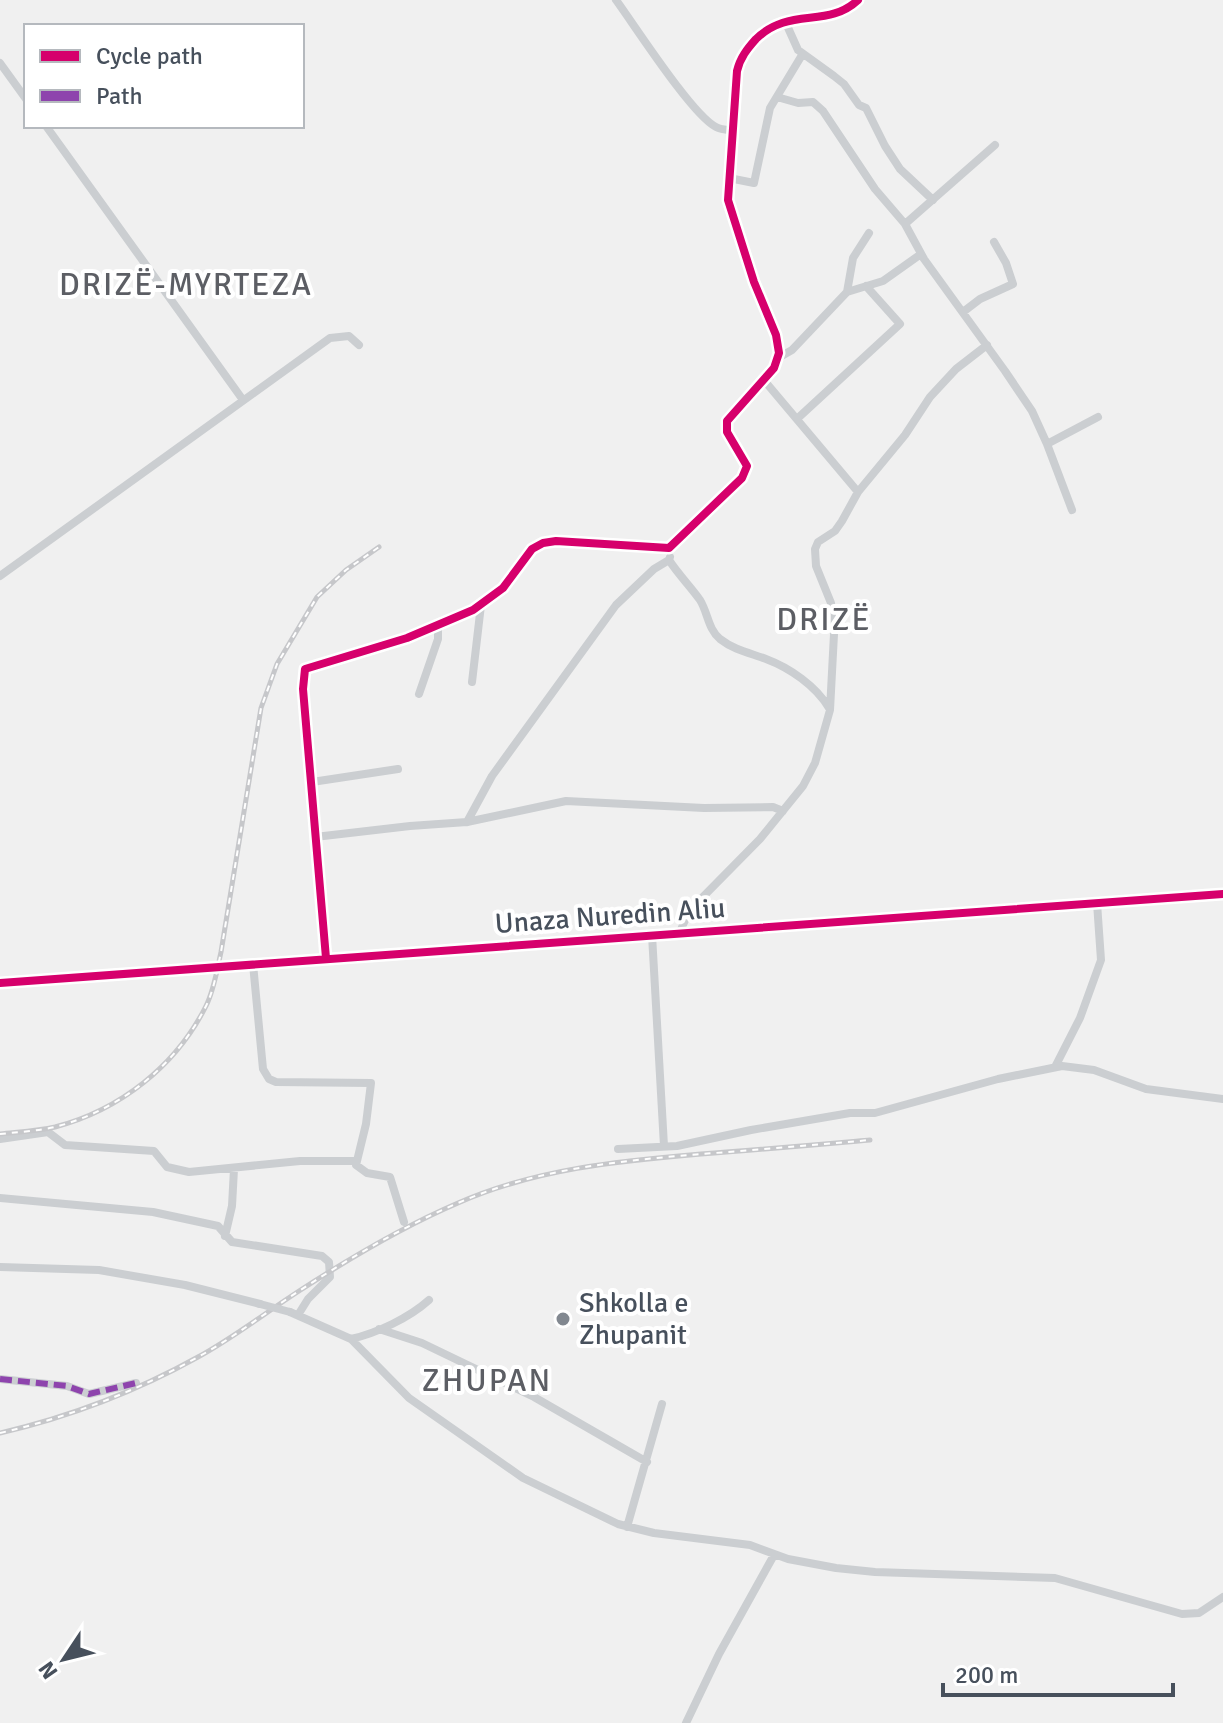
<svg xmlns="http://www.w3.org/2000/svg" width="1223" height="1723" viewBox="0 0 1223 1723" font-family="Signika,sans-serif">
<style>
.lines{fill:none;stroke-linecap:round;stroke-linejoin:round}
.minor{stroke:#cbced1;stroke-width:8}
.major{stroke:#c7cace;stroke-width:10}
.rail-casing{stroke:#c6c7ca;stroke-width:5}
.rail{stroke:#fff;stroke-width:2;stroke-dasharray:6;stroke-linecap:butt}
.minor-bridge{stroke:#cbced1;stroke-width:8}
.major-bridge{stroke:#c7cace;stroke-width:10}
.quiet{stroke:#8e44ad;stroke-width:6;stroke-dasharray:12 6;stroke-linecap:butt}
.cycleway-casing{stroke:#fff;stroke-width:13}
.cycleway{stroke:#d6006c;stroke-width:8}
.poi-dot{fill:#828890;stroke:#fff;stroke-width:3}
.labels{text-anchor:middle;dominant-baseline:central;stroke-width:8;stroke-linejoin:round;paint-order:stroke}
.street-label{font-size:28px;fill:#47505c;stroke:#fff}
.poi-label{font-size:28px;fill:#47505c;stroke:#fff;text-anchor:start}
.quarter-label{font-size:32px;letter-spacing:2px;fill:#5c5e64;stroke:#fff}
</style>
<rect width="100%" height="100%" fill="#f0f0f0"/>
<g class="lines">
<path class="minor" d="M616 0C635 26 692 115 716 127 722 130 729 130 735 131
M785 21 798 50 834 76 844 84 859 105 866 108 885 146 900 169 933 200
M0 63 26 99
M777 97 798 103 813 102 823 111 875 189 905 224 924 259 1005 371 1032 411 1047 444 1098 417
M46 126 243 400
M729 178 754 183 770 108 802 55
M905 224 995 145
M847 292 853 258 869 233
M963 312 980 299 1013 284 1006 263 994 242
M778 358 792 350 847 292 883 281 921 254
M763 379 858 492
M798 418 900 324 866 286
M1047 444 1072 510
M670 557 669 560C678 574 690 586 700 600 708 613 708 629 720 639 734 650 750 653 766 659 790 668 816 686 829 708
M0 576 330 338 349 336 359 345
M472 682 481 605
M419 694 438 639V627
M312 782 398 769
M467 822 492 776 616 605 654 569 669 560
M315 837 410 826 467 822 566 801 704 808 773 807 783 811
M679 934 689 911 760 839 803 786 815 763 830 710 834 634 831 603 816 566 815 549 818 542 835 531 842 521 858 492 905 435 930 397 956 369 987 345
M652 935 664 1146
M326 958 303 689 305 669 407 638 473 610 503 588 532 549 543 543 556 541 669 548 742 478 747 466 727 432V421L774 368 779 353 776 335 754 282 728 200 737 71C740 58 747 49 756 39 790 6 827 29 858 0
M253 964 263 1069 269 1079 276 1082 371 1083 366 1124 356 1165 367 1173 390 1177 404 1222
M1055 1067 1080 1018 1101 960 1097 903
M0 1139 48 1132 65 1145 154 1151 167 1167 189 1172 300 1161H356
M618 1149 677 1146 751 1130 850 1113H875L998 1079 1062 1066 1094 1070 1146 1089 1223 1099
M0 1198 153 1212 218 1226 232 1242 322 1256 329 1262 330 1277 308 1299 298 1315
M225 1236 232 1206 234 1169
M0 1267 99 1270 185 1285 260 1304
M290 1312 351 1339 409 1398 523 1478 618 1524 654 1533 750 1545 788 1559 836 1568 875 1572 1055 1578 1182 1614 1199 1613 1223 1597
M379 1329 422 1343 534 1397 647 1462
M351 1339C377 1333 409 1318 429 1300
M0 1379 67 1386 89 1394 136 1383
M627 1527 662 1404
M686 1723 719 1654 774 1555"/>
<path class="major" d="M226 966 1223 894
M0 983 202 968"/>
<g class="rail-casing">
<path id="rail" d="M0 1134C18 1132 38 1131 55 1127 120 1110 176 1066 206 1006 214 990 217 970 221 952L261 708 277 664 317 597 346 570 379 547
M0 1433C69 1417 135 1392 198 1357 233 1338 265 1313 299 1291 350 1258 402 1227 458 1203 535 1169 618 1161 701 1154 757 1150 813 1145 870 1140"/>
</g>
<use href="#rail" class="rail"/>
<path class="minor-bridge" d="M260 1304 290 1312"/>
<path class="major-bridge" d="M202 968 226 966"/>
<path class="quiet" d="M0 1379 67 1386 89 1394 136 1383"/>
<g class="cycleway-casing">
<path id="cycleway" d="M326 958 303 689 305 669 407 638 473 610 503 588 532 549 543 543 556 541 669 548 742 478 747 466 727 432V421L774 368 779 353 776 335 754 282 728 200 737 71C740 58 747 49 756 39 790 6 827 29 858 0
M0 983 1223 894"/>
</g>
<use href="#cycleway" class="cycleway"/>
</g>
<circle class="poi-dot" cx="563" cy="1319" r="8"/>
<g class="labels">
<g class="street-label">
<text transform="translate(610 916) rotate(-4)">Unaza Nuredin Aliu</text>
</g>
<g class="poi-label">
<text x="579" y="1303">Shkolla e<tspan x="579" dy="32">Zhupanit</tspan></text>
</g>
<g class="quarter-label">
<text x="186" y="284">DRIZË-MYRTEZA</text>
<text x="824" y="619">DRIZË</text>
<text x="487" y="1380">ZHUPAN</text>
</g>
</g>
<rect x="24" y="24" width="280" height="104" fill="#ffffff" stroke="#b5b9be" stroke-width="2"/>
<rect x="40" y="50" width="40" height="12" fill="#d6006c" stroke="#b5b9be" stroke-width="2"/>
<text x="96" y="64" font-size="24" fill="#47505c">Cycle path</text>
<rect x="40" y="90" width="40" height="12" fill="#8e44ad" stroke="#b5b9be" stroke-width="2"/>
<text x="96" y="104" font-size="24" fill="#47505c">Path</text>
<g transform="translate(64 1659) rotate(235)" stroke="#ffffff" stroke-width="6" paint-order="stroke">
<path d="M0-6L14 30L0 20L-14 30Z" fill="#47505c"/>
<text y="-12" font-size="22" font-weight="bold" text-anchor="middle" fill="#47505c">N</text>
</g>
<path d="M943 1683v12h230v-12" fill="none" stroke="#47505c" stroke-width="4"/>
<text x="955" y="1683" font-size="24" fill="#47505c" stroke="#ffffff" stroke-width="6" paint-order="stroke">200 m</text>
</svg>
